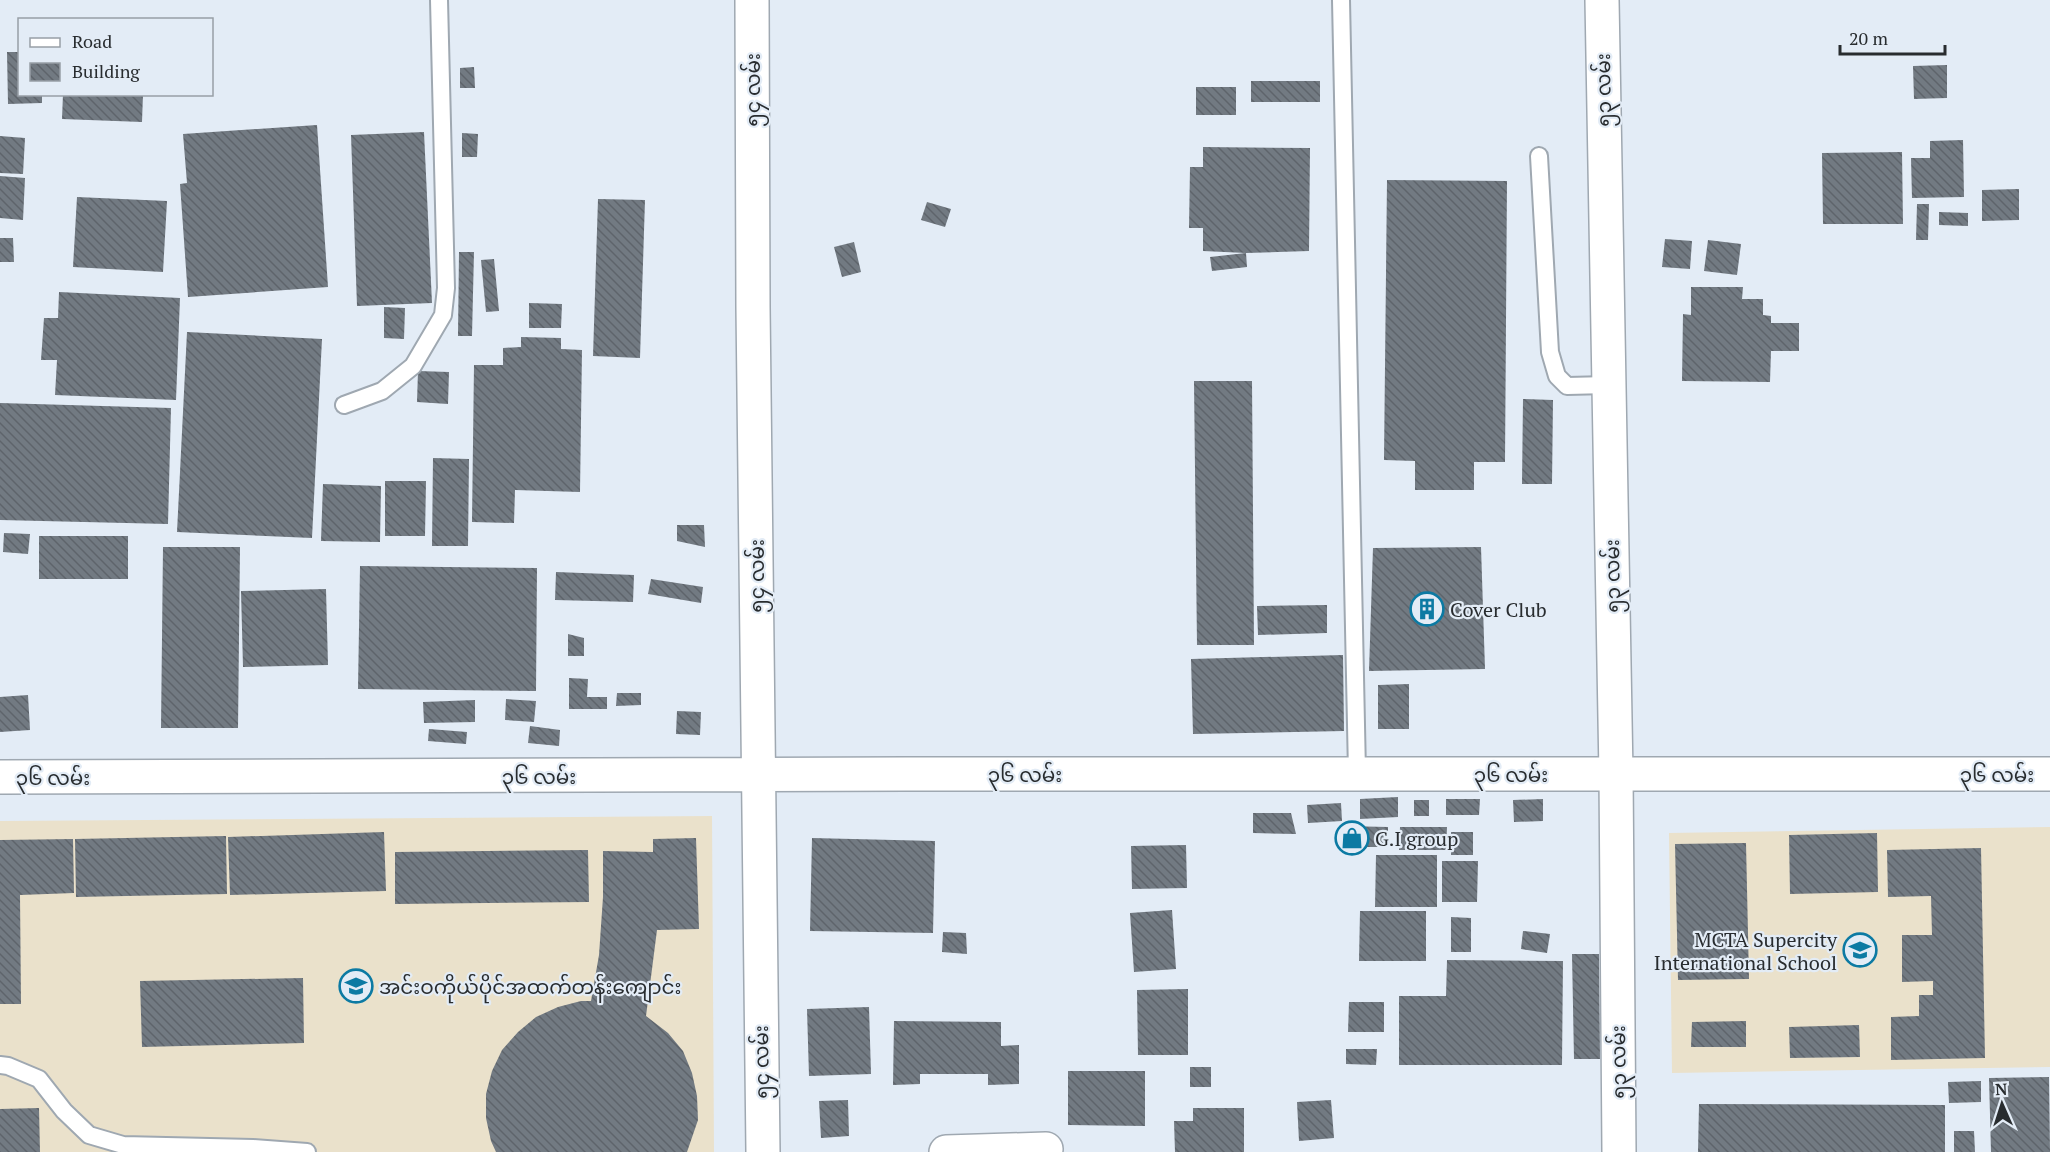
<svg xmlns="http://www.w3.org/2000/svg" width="2050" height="1152" viewBox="0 0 2050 1152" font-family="'PT Serif','Noto Sans Myanmar',serif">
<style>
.education{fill:#eae1cb}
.building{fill:url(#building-back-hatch)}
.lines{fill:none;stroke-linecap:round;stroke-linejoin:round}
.lane-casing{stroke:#9fa8b1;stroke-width:20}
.street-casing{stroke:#9fa8b1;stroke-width:36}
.lane{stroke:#fff;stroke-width:16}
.street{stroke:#fff;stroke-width:33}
.labels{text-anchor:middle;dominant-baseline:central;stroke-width:4.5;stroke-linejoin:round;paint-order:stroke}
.street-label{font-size:20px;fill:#282c2f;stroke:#e3ecf6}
.poi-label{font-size:20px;fill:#282c2f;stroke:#e3ecf6;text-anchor:start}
</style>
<defs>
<pattern id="building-back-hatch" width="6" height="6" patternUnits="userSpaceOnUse" patternTransform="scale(1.5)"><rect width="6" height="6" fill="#727a82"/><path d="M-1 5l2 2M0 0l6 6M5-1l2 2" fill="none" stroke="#5e646b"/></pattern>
</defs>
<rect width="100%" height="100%" fill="#e3ecf6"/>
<path class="education" d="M712 816 714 1152H0V821Z
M2050 827V1067L1672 1073 1669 833Z"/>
<path class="building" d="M7 52H20V94H42V103L8 104Z
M1947 65V98L1914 99 1913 66Z
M474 67 475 88H460V68Z
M1251 81H1320V102H1251Z
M1196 87H1236V115H1196Z
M63 94H143L142 122 62 119Z
M317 125 328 287 188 297 180 184 187 183 183 134Z
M424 132 432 303 357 306 351 135Z
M462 133 478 134 477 157H462Z
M0 136 25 138 23 174 0 173Z
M1963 140 1964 197 1912 198 1911 158H1930V141Z
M1203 147 1310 148 1309 251 1246 253 1203 251V228H1189L1190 167H1203Z
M1902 152 1903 224H1823L1822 153Z
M0 176 25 178 23 220 0 218Z
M1387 180 1507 181 1505 462H1474V490H1415V461L1384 460Z
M2019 189V220L1982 221V190Z
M77 197 167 201 163 272 73 267Z
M598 199 645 200 640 358 593 356Z
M927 202 951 209 945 227 921 220Z
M1917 204H1929L1928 240H1916Z
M1939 212 1968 213V226L1939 225Z
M0 238H13L14 262H0Z
M1665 239 1692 241 1690 269 1662 267Z
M1708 240 1741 244 1737 275 1704 271Z
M854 242 861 272 842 277 834 247Z
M459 252H474L472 336H458Z
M1246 253 1247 267 1212 271 1210 257Z
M494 259 499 311 486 312 481 260Z
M1691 287H1743L1742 299H1763V315L1771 316V323H1799V351H1771L1770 382 1682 381 1683 314 1691 315Z
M59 292 180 298 176 400 55 395 57 360H41L44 318H58Z
M529 303 562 304 561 328H529Z
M384 307 405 308 404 339 384 338Z
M187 332 322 339 312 538 177 532Z
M521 337 561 338V349L582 350 580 492 515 490 514 523 472 522 474 365H503V348L521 347Z
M418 371 449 372 448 404 417 402Z
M1194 381H1252L1254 645H1197Z
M1523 399 1553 400 1552 484H1522Z
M0 403 171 408 168 524 0 520Z
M433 458 469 459 468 546H432Z
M385 481H426L425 536H385Z
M323 484 381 486 380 542 321 541Z
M677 525H704L705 547 677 541Z
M4 533 30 534 28 554 3 552Z
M39 536H128V579H39Z
M163 547H240L238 728H161Z
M1481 547 1485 669 1369 671 1373 548Z
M360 566 537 568 536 691 358 689Z
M556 572 634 575 633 602 555 600Z
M651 579 703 587 701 603 648 594Z
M326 589 328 665 243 667 241 591Z
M1327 605V633L1258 635 1257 606Z
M568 634 584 638V656H568Z
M1343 655 1344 731 1193 734 1191 659Z
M569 678 588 679 587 697H607V709H569Z
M1409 684V729H1378V685Z
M617 693H641V705L616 706Z
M28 695 30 730 0 732V697Z
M506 699 536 701 534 722 505 720Z
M475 700V722L424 723 423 702Z
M677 711 701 712 700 735 676 734Z
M530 726 560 730 559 746 528 743Z
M429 729 467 732 466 744 428 741Z
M1398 797V817L1360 819V799Z
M1446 799H1480L1479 815H1446Z
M1543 799V821L1514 822 1513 800Z
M1414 800H1429V816H1414Z
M1341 803 1342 821 1308 823 1307 805Z
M1253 813H1291L1296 834 1253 833Z
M1344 826 1388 827V847H1344Z
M1400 827H1447L1446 850H1399Z
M384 832 386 891 230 895 228 837Z
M1451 832H1473V855H1451Z
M1877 833 1878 892 1790 894 1789 835Z
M226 836 227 894 76 897 75 839Z
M696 838 699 929 657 930 646 1016 668 1033 683 1051 692 1073 697 1096 698 1120 687 1152H496L491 1141 486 1118V1094L492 1071 502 1050 518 1032 536 1017 558 1007 581 1001H591L599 955 603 897V851L653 852V839Z
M812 838 935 841 933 933 810 931Z
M73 839 74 893 20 895 21 1004H0V840Z
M1746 843 1749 979 1678 980 1675 844Z
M1186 845 1187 888 1132 889 1131 846Z
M1981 848 1985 1058 1891 1060V1017L1919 1016V995H1933V981L1902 982V935H1932L1931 896 1888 897 1887 850Z
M588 850 589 902 395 904V852Z
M1376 855H1437V907H1375Z
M1442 861H1478L1477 902H1442Z
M1172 910 1176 969 1134 972 1130 913Z
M1360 911H1426V961H1359Z
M1451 917 1471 918V952H1451Z
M1523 931 1550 934 1547 953 1521 949Z
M943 932 966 933 967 954 942 952Z
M1572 954H1599L1600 1059H1574Z
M1447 960 1563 961 1562 1065H1399V996H1446Z
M303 978 304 1043 142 1047 140 981Z
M1188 989V1055H1138L1137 990Z
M1349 1002H1384V1032H1348Z
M869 1007 871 1074 809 1076 807 1009Z
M894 1021 1001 1022V1046L1019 1045V1084L988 1085V1074H920V1084L893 1085Z
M1746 1021V1047H1691L1692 1022Z
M1859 1025 1860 1057 1790 1058 1789 1027Z
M1346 1049H1377L1376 1065 1346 1064Z
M1190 1067H1211V1087H1190Z
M1068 1071H1145V1126L1068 1125Z
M2049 1077 2050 1152H1991L1989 1078Z
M1981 1081V1102L1949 1103 1948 1082Z
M848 1100 849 1136 821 1138 819 1101Z
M1331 1100 1334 1138 1299 1141 1297 1102Z
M1699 1104 1945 1105V1152H1698Z
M39 1108 40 1152H0V1109Z
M1193 1108H1244V1152H1175L1174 1121H1193Z
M1954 1131H1974L1975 1152H1954Z"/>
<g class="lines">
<g class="lane-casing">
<path id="lane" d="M1341 0 1357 773
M1539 156 1550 352 1557 376 1567 386 1608 385
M344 405 382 391 413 366 443 315 446 288 439 0
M0 1065 8 1066 39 1079 64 1111 89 1135 123 1145 253 1148 307 1152"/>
</g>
<g class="street-casing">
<path id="street" d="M752 0 753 307 763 1152
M1602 0 1616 774 1619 1152
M0 777 906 774H2050
M946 1152 1046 1149"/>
</g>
<use href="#lane" class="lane"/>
<use href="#street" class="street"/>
</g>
<defs>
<g id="building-ring" transform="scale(1.725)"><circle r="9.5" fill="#e3ecf6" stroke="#0c7aa3" stroke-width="1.5"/><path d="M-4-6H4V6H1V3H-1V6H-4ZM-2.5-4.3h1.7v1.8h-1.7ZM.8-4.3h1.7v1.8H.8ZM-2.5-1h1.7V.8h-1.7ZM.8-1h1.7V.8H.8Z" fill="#0c7aa3"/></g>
<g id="shop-ring" transform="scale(1.725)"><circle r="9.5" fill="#e3ecf6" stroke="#0c7aa3" stroke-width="1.5"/><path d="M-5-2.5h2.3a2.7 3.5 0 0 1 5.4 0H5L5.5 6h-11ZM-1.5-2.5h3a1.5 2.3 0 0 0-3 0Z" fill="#0c7aa3"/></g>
<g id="school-ring" transform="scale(1.725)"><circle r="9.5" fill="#e3ecf6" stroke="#0c7aa3" stroke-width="1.5"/><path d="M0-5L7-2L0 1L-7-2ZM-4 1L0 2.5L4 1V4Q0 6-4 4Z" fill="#0c7aa3"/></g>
</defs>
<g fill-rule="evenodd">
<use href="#building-ring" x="1427" y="609"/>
<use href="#shop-ring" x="1352" y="838"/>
<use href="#school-ring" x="1860" y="950"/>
<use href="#school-ring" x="356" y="986"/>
</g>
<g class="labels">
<g class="street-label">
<text transform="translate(752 90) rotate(-90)">၅၄ လမ်း</text>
<text transform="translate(1603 90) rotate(-91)">၅၃ လမ်း</text>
<text transform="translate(756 576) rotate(-90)">၅၄ လမ်း</text>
<text transform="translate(1612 576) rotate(-91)">၅၃ လမ်း</text>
<text x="1025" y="774">၃၆ လမ်း</text>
<text x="1511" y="774">၃၆ လမ်း</text>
<text x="1997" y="774">၃၆ လမ်း</text>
<text x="539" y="776">၃၆ လမ်း</text>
<text x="53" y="777">၃၆ လမ်း</text>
<text transform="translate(761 1062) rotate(-91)">၅၄ လမ်း</text>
<text transform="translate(1618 1062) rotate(-91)">၅၃ လမ်း</text>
</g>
<g class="poi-label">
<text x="1450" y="609">Cover Club</text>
<text x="1375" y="838">G.I group</text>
<text x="1837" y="939" text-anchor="end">MCTA Supercity<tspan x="1837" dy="23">International School</tspan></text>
<text x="379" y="986">အင်းဝကိုယ်ပိုင်အထက်တန်းကျောင်း</text>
</g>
</g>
<rect x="18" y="18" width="195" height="78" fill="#e3ecf6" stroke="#989fa6" stroke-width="1.5"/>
<rect x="30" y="38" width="30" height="9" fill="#ffffff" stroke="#989fa6" stroke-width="1.5"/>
<text x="72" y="48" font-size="18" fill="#282c2f">Road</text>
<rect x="30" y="63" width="30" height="18" fill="url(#building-back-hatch)" stroke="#989fa6" stroke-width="1.5"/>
<text x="72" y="78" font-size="18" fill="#282c2f">Building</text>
<g transform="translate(2002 1104) rotate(357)" stroke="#e3ecf6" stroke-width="4.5" paint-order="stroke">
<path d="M0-4.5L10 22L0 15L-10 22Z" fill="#282c2f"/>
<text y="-9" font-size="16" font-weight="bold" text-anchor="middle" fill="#282c2f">N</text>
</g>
<path d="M1840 45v9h105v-9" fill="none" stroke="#282c2f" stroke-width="3"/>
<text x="1849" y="45" font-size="18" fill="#282c2f" stroke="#e3ecf6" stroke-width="4.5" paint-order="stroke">20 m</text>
</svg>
